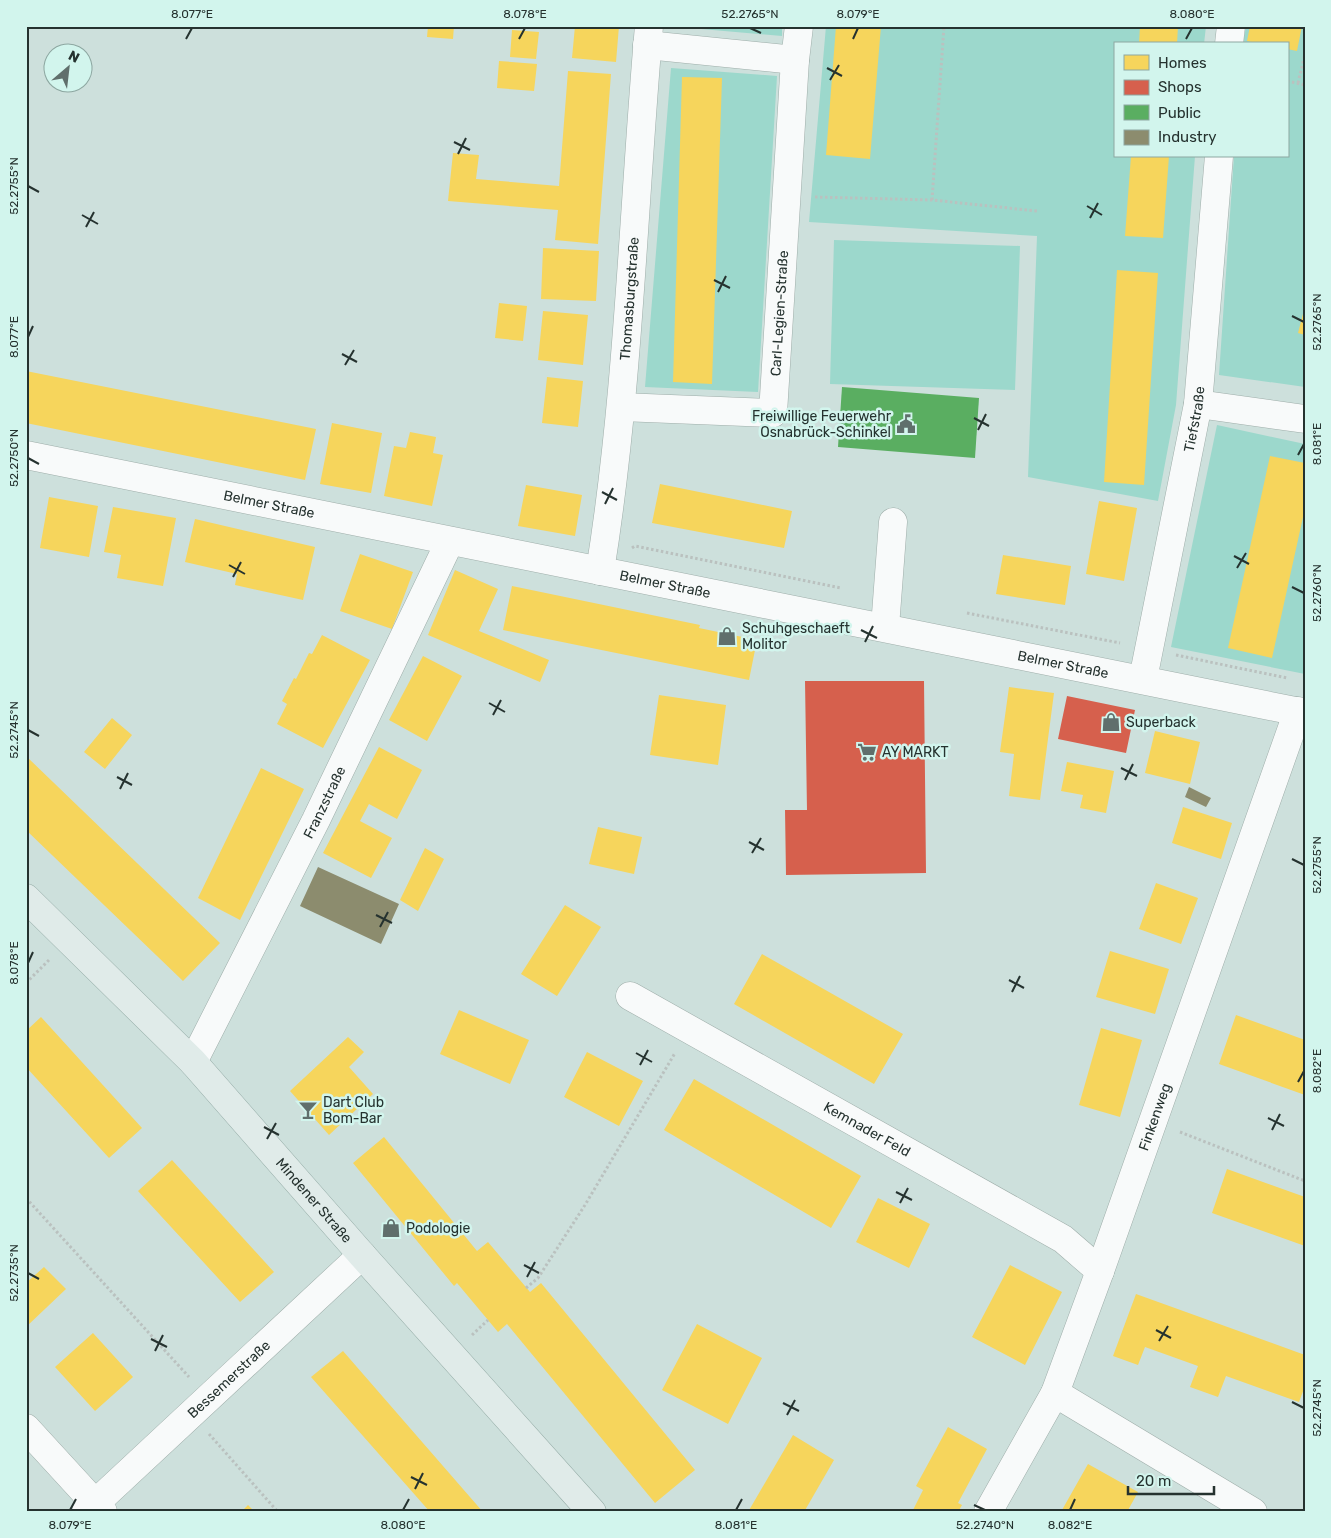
<svg xmlns="http://www.w3.org/2000/svg" width="1331" height="1538" viewBox="0 0 1331 1538" font-family="Rubik,sans-serif">
<style>
.green{fill:#9cd8cc}
.homes{fill:#f6d55c}
.shops{fill:#d6604d}
.public{fill:#5aae61}
.industry{fill:#8c8c6e}
.lines{fill:none;stroke-linecap:round;stroke-linejoin:round}
.minor-casing{stroke:#9eada9;stroke-width:29}
.major-casing{stroke:#96ada8;stroke-width:29}
.path{stroke:#bac1bf;stroke-width:3;stroke-dasharray:2.5 2.5;stroke-linecap:butt}
.minor{stroke:#f8fafa;stroke-width:28}
.major{stroke:#e0ebe9;stroke-width:28}
.ticks{fill:none;stroke:#25322f;stroke-width:2}
.labels{text-anchor:middle;dominant-baseline:central;stroke-width:5;stroke-linejoin:round;paint-order:stroke}
.street-label{font-size:14px;fill:#25322f;stroke:#d2f5ed}
.poi-label{font-size:14px;fill:#25322f;stroke:#d2f5ed;text-anchor:start}
.neatline{fill:none;stroke:#25322f;stroke-width:2}
.ticks-label{font-size:12px;text-anchor:middle;fill:#25322f}
</style>
<rect width="100%" height="100%" fill="#cde0dc"/>
<path class="green" d="M667 26H782V36Z
M826 26H1206L1204 44H1115V156H1195L1176 405 1158 501 1028 477 1037 236 809 222Z
M1246 26H1305V387L1219 375 1234 156H1287V44H1243Z
M671 68 777 76 758 392 645 387Z
M834 240 1020 246 1015 390 830 384Z
M1217 425 1305 444V674L1171 647Z"/>
<path class="homes" d="M428 26H454L453 39 427 37Z
M575 26H619L616 62 572 58Z
M836 26H881L870 159 826 155Z
M996 26H1038L1037 29 996 28Z
M1140 26H1178L1177 44H1139Z
M1250 26H1302L1297 51 1287 49V44H1260L1247 41Z
M512 30 539 32 536 59 510 57Z
M499 61 537 64 534 91 497 88Z
M568 71 611 74 598 244 555 240 558 210 448 201 453 153 479 155 476 179 559 186Z
M682 77 722 78 712 384 673 382Z
M1131 156H1169L1163 238 1125 236Z
M543 248 599 251 596 301 541 299Z
M1117 270 1158 273 1144 485 1104 482Z
M499 303 527 306 523 341 495 338Z
M1304 310H1305V335L1298 333Z
M543 311 588 315 583 365 538 360Z
M26 371 316 429 305 480 26 423Z
M547 377 583 381 578 427 542 423Z
M332 423 382 433 371 493 320 484Z
M410 432 436 437 433 453 443 455 432 506 384 496 394 446 406 448Z
M1270 456 1305 463V508L1272 658 1228 648Z
M660 484 792 511 784 548 652 523Z
M526 485 582 495 575 536 518 526Z
M49 497 98 506 89 557 40 548Z
M1099 501 1137 508 1124 581 1086 574Z
M113 507 176 518 163 586 117 578 121 555 104 552Z
M195 519 315 547 303 600 235 585 237 574 185 562Z
M360 554 413 572 392 629 340 611Z
M1003 555 1071 566 1065 605 996 594Z
M455 570 498 589 479 631 549 660 540 682 428 635Z
M512 586 700 625 699 628 757 640 749 680 503 630Z
M322 635 370 660 323 748 277 724 287 704 282 701 294 678 296 679 309 653 312 654Z
M423 656 462 676 427 741 389 720Z
M1009 687 1054 693 1040 800 1009 796 1014 754 1000 752Z
M659 695 726 705 718 765 650 755Z
M112 718 132 735 105 769 84 752Z
M1155 731 1200 742 1190 784 1145 773Z
M379 747 422 770 397 819 369 804 360 821 392 838 371 878 323 853Z
M26 756 220 943 183 981 26 830Z
M1067 762 1114 771 1106 813 1080 808 1083 795 1061 791Z
M261 768 304 789 240 920 198 898Z
M1183 807 1232 823 1221 859 1172 843Z
M598 827 642 837 634 874 589 864Z
M425 848 444 859 418 911 400 900Z
M1156 883 1198 898 1181 944 1139 929Z
M565 905 601 927 557 996 521 974Z
M1110 951 1169 969 1155 1014 1096 997Z
M762 954 903 1034 874 1084 734 1004Z
M459 1010 529 1040 510 1084 440 1054Z
M1236 1015 1305 1040V1095L1219 1064Z
M41 1017 142 1128 109 1158 26 1067V1031Z
M1101 1028 1142 1040 1120 1117 1079 1105Z
M348 1037 364 1052 349 1067 373 1094 329 1135 290 1091Z
M587 1052 643 1081 619 1126 564 1097Z
M694 1079 861 1176 831 1228 664 1130Z
M384 1137 477 1251 488 1242 530 1292 541 1283 695 1470 655 1503 507 1324 498 1332 457 1283 454 1286 353 1163Z
M172 1160 274 1272 240 1302 138 1191Z
M1227 1169 1305 1197V1246L1212 1213Z
M878 1198 930 1224 909 1268 856 1242Z
M1010 1265 1062 1292 1025 1365 972 1337Z
M44 1267 66 1289 26 1327V1283Z
M1136 1294 1305 1355V1386L1299 1402 1226 1376 1218 1397 1190 1387 1198 1366 1145 1347 1138 1365 1113 1356Z
M697 1324 762 1358 728 1424 662 1390Z
M93 1333 133 1377 95 1411 55 1367Z
M343 1351 483 1512H430L311 1377Z
M948 1427 987 1449 958 1503 962 1505 958 1512H912L923 1490 916 1486Z
M793 1435 834 1460 804 1512H748Z
M1088 1464 1138 1492 1127 1512H1065L1062 1510Z
M248 1505 255 1512H241Z"/>
<path class="shops" d="M805 681H924L926 873 786 875 785 810H807Z
M1067 696 1135 710 1126 753 1058 739Z"/>
<path class="public" d="M842 387 979 398 975 458 838 447Z"/>
<path class="industry" d="M1189 787 1211 798 1206 807 1185 797Z
M318 867 399 904 381 944 300 906Z"/>
<g class="lines">
<g class="minor-casing">
<g id="minor">
<path d="M1229 44 1231 26"/>
<path d="M647 45 795 60"/>
<path d="M1198 404 1305 419"/>
<path id="s1" d="M621 407 773 413 795 60 799 26"/>
<path id="s2" d="M26 455 1305 713"/>
<path id="s3" d="M600 571C629 391 633 208 649 26"/>
<path d="M885 627 893 522"/>
<path id="s4" d="M1143 679 1198 404 1219 156"/>
<path id="s5" d="M630 996 1063 1239 1100 1271"/>
<path id="s6" d="M193 1062 316 820 450 541"/>
<path d="M1055 1393 1253 1512"/>
<path d="M26 1428 103 1512"/>
<path id="s7" d="M86 1512 362 1255"/>
<path id="s8" d="M988 1512 1055 1393 1100 1271 1298 711"/>
</g>
</g>
<g class="major-casing">
<g id="major">
<path id="s9" d="M26 898 193 1062 362 1255 592 1512"/>
</g>
</g>
<path class="path" d="M1287 81 1305 85
M1298 83 1305 54
M815 197 932 200 1037 211
M932 200 944 26
M632 548 635 546 841 588
M967 613 1120 643
M1176 655 1287 678
M26 983 49 960
M1180 1132 1305 1181
M26 1198 189 1377
M526 1288 538 1278 585 1205 675 1053
M472 1335 488 1320
M209 1434 278 1512"/>
<use href="#minor" class="minor"/>
<use href="#major" class="major"/>
</g>
<path class="ticks" d="M750 28 761 33M186 39 192 28M519 39 525 28M853 39 858 28M1186 39 1192 28M827 68 842 76M830 80 839 65M454 142 470 150M458 154 466 138M28 186 39 192M1087 206 1102 215M82 215 98 224M1090 218 1098 203M86 227 94 212M714 280 730 288M718 292 726 276M1292 316 1304 322M28 337 33 326M342 354 357 362M345 365 354 350M974 418 989 426M978 430 986 414M1298 455 1304 444M28 458 39 464M602 492 617 500M605 504 613 488M1234 556 1249 564M229 565 245 574M1237 568 1246 553M233 577 241 562M1292 587 1304 593M861 630 877 638M865 642 873 626M489 703 505 712M493 715 501 700M28 730 39 736M1121 768 1137 776M117 777 132 785M1125 780 1133 764M120 789 128 773M749 842 764 850M752 853 761 838M1292 859 1304 865M376 915 392 923M380 927 388 912M28 963 33 952M1009 980 1024 988M1012 992 1020 976M636 1053 652 1062M640 1065 648 1050M1298 1082 1304 1071M1268 1118 1284 1126M264 1127 279 1135M1272 1130 1280 1114M267 1139 276 1123M896 1192 912 1200M900 1203 908 1188M524 1265 539 1273M28 1273 39 1279M527 1277 535 1262M1156 1330 1171 1338M151 1339 167 1347M1159 1341 1168 1326M155 1351 163 1335M1292 1402 1304 1408M783 1403 799 1411M787 1415 795 1400M411 1477 427 1485M415 1489 423 1473M974 1505 985 1510M70 1510 76 1499M403 1510 409 1499M736 1510 742 1499M1070 1510 1075 1499"/>
<defs>
<g id="civic-bare" transform="scale(1.5)"><path d="M-.6-6.5H3V-4.5H.6V-3L4-1V1h2V6H-6V1h2V-1L-.6-3ZM-1.2 2.5V6h2.4V2.5Z" fill="#606f6c" stroke="#d2f5ed" stroke-width="2.5" paint-order="stroke"/></g>
<g id="shop-bare" transform="scale(1.5)"><path d="M-5-2.5h2.3a2.7 3.5 0 0 1 5.4 0H5L5.5 6h-11ZM-1.5-2.5h3a1.5 2.3 0 0 0-3 0Z" fill="#606f6c" stroke="#d2f5ed" stroke-width="2.5" paint-order="stroke"/></g>
<g id="supermarket-bare" transform="scale(1.5)"><path d="M-6-5.5h2.5l.6 2H6L4.5 2H-2.5L-4.4-4H-6ZM-1.5 3.2a1.3 1.3 0 1 0 .1 0ZM3 3.2a1.3 1.3 0 1 0 .1 0Z" fill="#606f6c" stroke="#d2f5ed" stroke-width="2.5" paint-order="stroke"/></g>
<g id="bar-bare" transform="scale(1.5)"><path d="M-6-5H6L.8 .8V4.5H3.5V6h-7V4.5H-.8V.8Z" fill="#606f6c" stroke="#d2f5ed" stroke-width="2.5" paint-order="stroke"/></g>
</defs>
<g fill-rule="evenodd">
<use href="#civic-bare" x="906" y="424"/>
<use href="#shop-bare" x="727" y="636"/>
<use href="#shop-bare" x="1111" y="722"/>
<use href="#supermarket-bare" x="867" y="752"/>
<use href="#bar-bare" x="308" y="1110"/>
<use href="#shop-bare" x="391" y="1228"/>
</g>
<g class="labels">
<g class="street-label">
<text stroke="none"><textPath href="#s3" startOffset="274">Thomasburgstraße</textPath></text>
<text stroke="none"><textPath href="#s1" startOffset="252">Carl-Legien-Straße</textPath></text>
<text stroke="none"><textPath href="#s4" startOffset="265">Tiefstraße</textPath></text>
<text stroke="none"><textPath href="#s2" startOffset="248">Belmer Straße</textPath></text>
<text stroke="none"><textPath href="#s2" startOffset="652">Belmer Straße</textPath></text>
<text stroke="none"><textPath href="#s2" startOffset="1058">Belmer Straße</textPath></text>
<text stroke="none"><textPath href="#s6" startOffset="291">Franzstraße</textPath></text>
<text stroke="none"><textPath href="#s8" startOffset="430">Finkenweg</textPath></text>
<text stroke="none"><textPath href="#s5" startOffset="272">Kemnader Feld</textPath></text>
<text stroke="none"><textPath href="#s9" startOffset="418">Mindener Straße</textPath></text>
<text stroke="none"><textPath href="#s7" startOffset="195">Bessemerstraße</textPath></text>
</g>
<g class="poi-label">
<text x="891" y="416" text-anchor="end">Freiwillige Feuerwehr<tspan x="891" dy="16">Osnabrück-Schinkel</tspan></text>
<text x="742" y="628">Schuhgeschaeft<tspan x="742" dy="16">Molitor</tspan></text>
<text x="1126" y="722">Superback</text>
<text x="882" y="752">AY MARKT</text>
<text x="323" y="1102">Dart Club<tspan x="323" dy="16">Bom-Bar</tspan></text>
<text x="406" y="1228">Podologie</text>
</g>
</g>
<rect width="1331" height="1538" fill="none" stroke="#d2f5ed" stroke-width="55"/>
<rect x="1114" y="42" width="175" height="115" fill="#d2f5ed" stroke="#8da7a1"/>
<rect x="1124" y="55" width="25" height="15" fill="#f6d55c" stroke="#8da7a1"/>
<text x="1158" y="68" font-size="15" fill="#25322f">Homes</text>
<rect x="1124" y="80" width="25" height="15" fill="#d6604d" stroke="#8da7a1"/>
<text x="1158" y="92" font-size="15" fill="#25322f">Shops</text>
<rect x="1124" y="105" width="25" height="15" fill="#5aae61" stroke="#8da7a1"/>
<text x="1158" y="118" font-size="15" fill="#25322f">Public</text>
<rect x="1124" y="130" width="25" height="15" fill="#8c8c6e" stroke="#8da7a1"/>
<text x="1158" y="142" font-size="15" fill="#25322f">Industry</text>
<g transform="translate(68 68) rotate(28)"><circle r="24" fill="#d2f5ed" stroke="#8da7a1"/>
<path d="M0-4L9 19L0 12L-9 19Z" fill="#606f6c"/>
<text y="-8" font-size="14" font-weight="bold" text-anchor="middle" fill="#25322f">N</text>
</g>
<path d="M1128 1486v8h86v-8" fill="none" stroke="#25322f" stroke-width="2.5"/>
<text x="1136" y="1486" font-size="15" fill="#25322f" stroke="#d2f5ed" stroke-width="4" paint-order="stroke">20 m</text>
<rect x="28" y="28" width="1276" height="1482" class="neatline"/>
<g class="ticks-label">
<text x="192" y="18">8.077°E</text>
<text x="525" y="18">8.078°E</text>
<text x="750" y="18">52.2765°N</text>
<text x="858" y="18">8.079°E</text>
<text x="1192" y="18">8.080°E</text>
<text transform="translate(14 186) rotate(-90)" y="4">52.2755°N</text>
<text transform="translate(1317 322) rotate(-90)" y="4">52.2765°N</text>
<text transform="translate(14 337) rotate(-90)" y="4">8.077°E</text>
<text transform="translate(1317 444) rotate(-90)" y="4">8.081°E</text>
<text transform="translate(14 458) rotate(-90)" y="4">52.2750°N</text>
<text transform="translate(1317 593) rotate(-90)" y="4">52.2760°N</text>
<text transform="translate(14 730) rotate(-90)" y="4">52.2745°N</text>
<text transform="translate(1317 865) rotate(-90)" y="4">52.2755°N</text>
<text transform="translate(14 963) rotate(-90)" y="4">8.078°E</text>
<text transform="translate(1317 1071) rotate(-90)" y="4">8.082°E</text>
<text transform="translate(14 1273) rotate(-90)" y="4">52.2735°N</text>
<text transform="translate(1317 1408) rotate(-90)" y="4">52.2745°N</text>
<text x="70" y="1529">8.079°E</text>
<text x="403" y="1529">8.080°E</text>
<text x="736" y="1529">8.081°E</text>
<text x="985" y="1529">52.2740°N</text>
<text x="1070" y="1529">8.082°E</text>
</g>
</svg>
